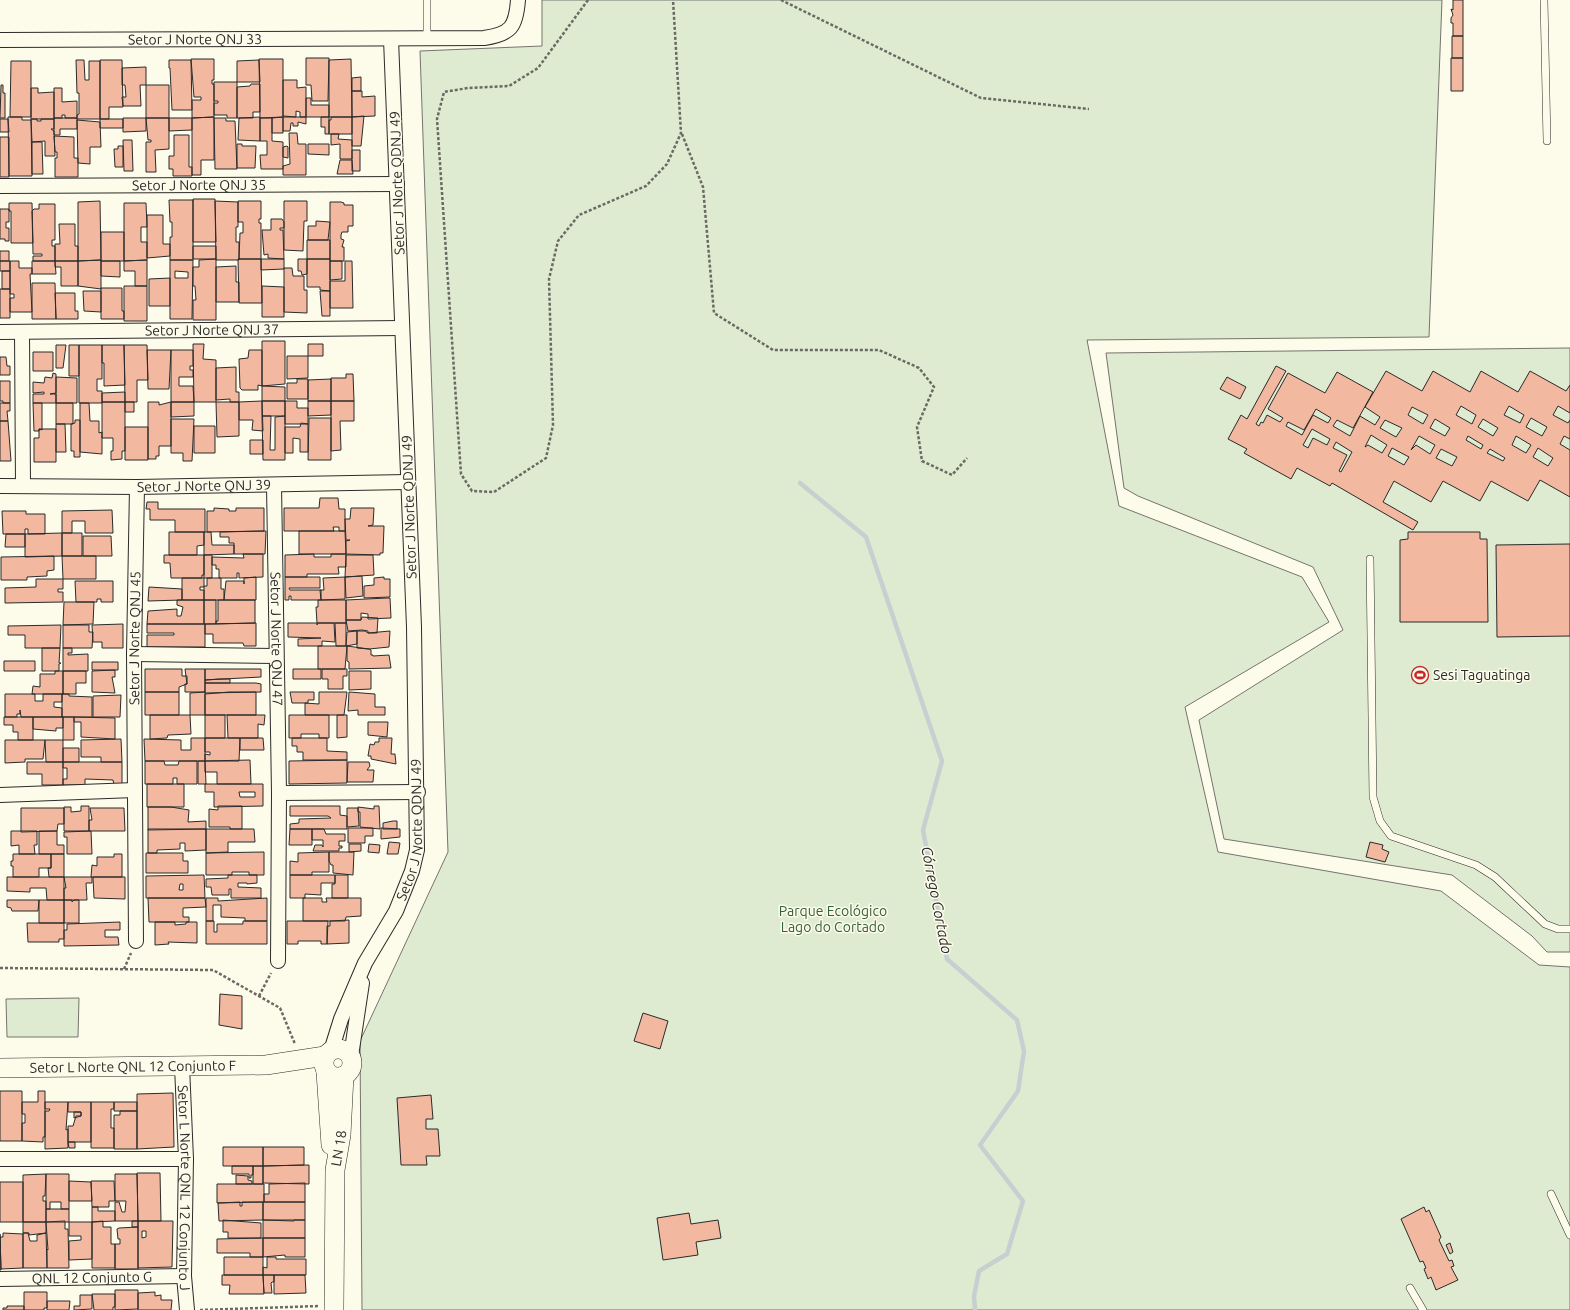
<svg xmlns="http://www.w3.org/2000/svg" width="1570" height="1310" viewBox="0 0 1570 1310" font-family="Ubuntu,sans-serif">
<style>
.green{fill:#deebd1;stroke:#74746e}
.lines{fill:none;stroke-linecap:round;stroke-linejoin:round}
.stream{stroke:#c7d0d0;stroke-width:4.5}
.building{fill:#f2b8a0;stroke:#2b2b2b;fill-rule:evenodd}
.lane-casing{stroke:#2b2b2b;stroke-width:8}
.street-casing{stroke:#2b2b2b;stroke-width:16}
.secondary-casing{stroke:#2b2b2b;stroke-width:20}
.path{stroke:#6a6964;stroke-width:2.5;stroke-dasharray:3 2;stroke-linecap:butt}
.lane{stroke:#fdfbea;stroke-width:7}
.street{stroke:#fdfbea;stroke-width:14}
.secondary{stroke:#fdfbea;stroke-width:19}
.labels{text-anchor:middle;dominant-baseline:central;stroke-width:3;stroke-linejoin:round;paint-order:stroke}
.street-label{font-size:14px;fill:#2b2b2b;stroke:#fdfbea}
.poi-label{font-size:14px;fill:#2b2b2b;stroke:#fdfbea;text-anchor:start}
.park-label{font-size:14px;fill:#34623c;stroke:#fdfbea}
.water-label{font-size:15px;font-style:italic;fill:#2b2b2b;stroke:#fdfbea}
</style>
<rect width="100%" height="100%" fill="#fdfbea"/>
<path class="green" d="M542 0H1442L1429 337 1087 340 1119 506 1302 577 1329 622 1185 707 1218 852 1441 891 1539 965 1570 967V1310H362L360 1041 448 852 420 51 542 46Z
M1570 348V952H1547L1532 936 1452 875 1224 839 1199 720 1343 630 1313 567 1138 496 1124 488 1106 353Z
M79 998 78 1037H7L6 999Z"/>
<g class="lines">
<path class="stream" d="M800 483 866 537 942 761 923 830 947 959 1017 1020 1024 1051 1018 1091 980 1145 1023 1201 1007 1254 979 1271 974 1296 975 1310"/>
</g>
<path class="building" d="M1453 0H1463V36H1453V23H1451V18L1453 15 1451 9 1453 10Z
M1452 36H1463V58H1452Z
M306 58H329L328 101H312L311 85H306Z
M1451 58H1463V91H1451Z
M191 59H214V80H212V84H214V117L192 118V100H201V97H194Z
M259 59H283V117L260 118Z
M351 59 352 117H329V60Z
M76 60H84L85 80H89V61H100V119H77V115L79 114V93H77Z
M100 60H122L123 107H109V119H100Z
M169 60H191L192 110H172L170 68H169Z
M259 60 260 82H237V61Z
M11 61H31V117H10Z
M146 67V85H140L141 106H123L122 97H126L125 85H122V68Z
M361 77V91H352V78Z
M283 80H297V88L306 87V117H300V112L296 111V117L283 116Z
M214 82H237V118H227V115H214V103H218V101H214Z
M251 84H260V112H253V118H237V87L250 86Z
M1 85H3V93H5V118H0Z
M146 85H169V118H146Z
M31 88H38V93L54 92V119H31Z
M54 88H62V102L77 101V118H65V115H62V118H54Z
M352 91H362V97L375 96V116L352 117Z
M306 98H311V105H329V117H306Z
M364 116 361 146H352V117Z
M8 117H22V120H31L32 176H9Z
M214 117V160H201V175H192V118Z
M260 117V141L238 140 239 118Z
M283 117H306V124L298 122V126H293V123H291L290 131H283Z
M283 117V133H272V118Z
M321 117H329V134H325V127H321Z
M331 117H352V134H329V120H331Z
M54 118H77V129H60V135H54Z
M123 118H146V131L123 132Z
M146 118H169V149L155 150 156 172H146V142H151V140H148Z
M169 118H192V130L169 131Z
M214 118H226V121H235L237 169H215Z
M260 118H272V141L283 142V169H261L260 155H267V141H260Z
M0 119H8L9 132H0Z
M31 119H37V121H41V119H54V129H51L54 131 55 156H45V141L32 142Z
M100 119H123V128H100Z
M77 120 100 122 101 147H90V164L78 163Z
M289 133H297L298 144H306V175H283V166L290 164Z
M331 134H339L338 139 352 140V159H340V144L331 145Z
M174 135H189V167H192V176H173V169H169V156H174Z
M54 136 74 137V158H78V177H55V158H57V152H55Z
M0 137H9V177H0Z
M123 140H132L133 171H124Z
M32 142H42L43 174H32Z
M237 144H242V146H256L255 168H237Z
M308 144H329V155L308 154Z
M118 146H123V167H115L114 149H118Z
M287 146 288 147V158L283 157V147Z
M352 150H360V171H352Z
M340 160H352L353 174H337Z
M193 199H215L216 242H193Z
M169 200H193V260H170V237H172V222H170Z
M100 201 101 260 78 261V202Z
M215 201 238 202V227H236V242H239V260H216Z
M238 201H261V219H259V223H261V259H239L240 233H243V222H238Z
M284 201H307V221H304L303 251 284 250Z
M330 202H341L344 203V205H353V226H348V232H342L341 235V239L344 240 342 247H344V261H330Z
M9 203H32L33 243H11V211H9Z
M124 203H146L147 227H141V242H147V260L124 261Z
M39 204H55V240H52V246H55V261H33V256H42V254H33L32 211 34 209H39Z
M0 209H9V222H6V228H9V241H5V239H0Z
M147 215H163V244H170V256L147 258Z
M271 219H282L284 222V228H280V230H283L284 259 268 258V254L264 255 262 230H271Z
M316 221 330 222 328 240H308V226H316Z
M59 224H75V246H78V261H55V244H60Z
M101 232H124V261H101Z
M307 240H330V259H307Z
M193 246H216V259H193Z
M0 251H9V261H0Z
M216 259V320H193V300H196L195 286H193V267H199V260Z
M238 259H261L262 303H239Z
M261 259H284V269L261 270Z
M298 259H307V274L302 275 301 271H298Z
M307 259H330V291L320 290V287H307Z
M101 260V289L78 286V261Z
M147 260V286H135V271H124V261Z
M170 260H193L192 319H170ZM175 271 188 272V278H175Z
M0 261H10V271H0Z
M10 261H19V268H32V274H30L32 312H10V298H14V294H10Z
M32 261H55L56 274H32Z
M55 261H78V286H61V267H55Z
M101 261H120V277L101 276Z
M330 261H342V279L330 280Z
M345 261H352L353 308H330V281H345Z
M236 266V282H239V302H216V267Z
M284 268H292L293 276H304V290H307V313L284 312Z
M2 271H10V289H2Z
M170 278V306H149V279Z
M32 283H55L56 319H32Z
M124 286H147V321H124Z
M262 286 284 287V317H262Z
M101 288H122V311H124V319H101Z
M0 289H10V318H0Z
M83 291H101V312L84 311Z
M320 291H330V316H322Z
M55 293H75V311H78V319H56Z
M262 341H285V384L262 386Z
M193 344H204L203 359 216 360V402H194Z
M308 344H323V356H308Z
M56 345H66L63 368H56Z
M69 345H79V376H69Z
M79 345H102V379H97V391H102V403H79Z
M102 345H124L125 385 104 386V363H102Z
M124 345H147L148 380H137V402H125Z
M147 350H171L169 389H148Z
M171 350H193V366H190V370H193V377H179V386H193L194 402H171Z
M249 350H262V386L258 385V390H242L240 388 239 359 248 358Z
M33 352H53V371H33Z
M287 356H308V378L287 379Z
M0 357H6L7 366H10V375H0Z
M1276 366 1286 371 1256 424 1259 426 1261 422 1263 423 1267 415 1280 422 1283 418 1268 409 1288 373 1325 393 1337 372 1373 392 1353 428 1337 420 1333 426 1350 436 1360 416 1375 425 1380 417 1365 407 1386 371 1422 391 1433 371 1470 392 1481 371 1518 392 1530 371 1566 391 1570 385V413L1558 406 1553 415 1568 423 1570 420V439L1564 436 1560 444 1570 450V497L1540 480 1528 501 1491 481 1480 501 1443 481 1431 502 1394 481 1383 502 1418 522 1413 530 1332 483 1330 486 1297 468 1291 479 1244 453 1247 449 1228 439 1241 415 1247 419ZM1461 406 1476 415 1472 424 1456 415ZM1509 406 1524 415 1520 423 1504 415ZM1412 407 1428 415 1423 424 1408 415ZM1316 409 1331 418 1328 423 1313 415 1302 435 1286 426 1288 422 1304 430ZM1531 418 1547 427 1542 436 1526 427ZM1435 419 1450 428 1445 436 1430 428ZM1483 419 1498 428 1493 436 1478 427ZM1385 420 1402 428 1396 437 1380 428ZM1312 429 1330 439 1327 445 1313 438 1308 448 1303 445ZM1371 435 1387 445 1382 453 1368 445 1365 447ZM1419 436 1435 445 1430 454 1416 445 1411 450ZM1468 436 1483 445 1481 449 1466 440ZM1516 436 1531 445 1526 453 1512 445ZM1336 442 1352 452 1341 472 1339 471 1347 455 1333 448ZM1392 448 1409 457 1404 465 1388 456ZM1538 448 1553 458 1548 466 1533 457ZM1441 449 1457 457 1452 466 1436 458ZM1490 449 1505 458 1503 461 1487 453Z
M236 367V392H239V402H230V399L216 400V368Z
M53 373 56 374V393L50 394H56V403H33V394H44V392L33 393V382L44 383 45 377 52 378Z
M346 374H353L354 401H331V378H346Z
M56 377 77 378V403H56Z
M1227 377 1246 387 1240 399 1220 389Z
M297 379H308V399H287V383H297Z
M331 379V401H308V380Z
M0 381H10V403H3V401H0Z
M262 386 285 387V401H262Z
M125 392V402H102V393Z
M262 401H285V416H262Z
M262 401 263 431 252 430 253 420H239V402Z
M285 401H297V408H308V424H285Z
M308 401H331V415L308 416Z
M331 401H354V421H340L341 450 331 451Z
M102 402H125V451H122V459L111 460V451H113V438H102Z
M125 402H134V412H125Z
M148 402H159V405L171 402V446H159V456H156V459H148Z
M171 402H194V416L171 417Z
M216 402H239V436L217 437Z
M0 403H10V411H7L8 421H0Z
M33 403H42V430L39 429V431H34Z
M56 403H73V424H56Z
M80 403H89L90 421H99V433L102 432V454L80 452Z
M262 416H271L270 450H275V417L285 416V460H263Z
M309 418H331V460H308Z
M171 419H194L192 461H183V453H171Z
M75 420H80V457H74V451H71V424L75 423Z
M0 421H8L11 461H0Z
M301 423 308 424V452H300V439L293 438V453H285V427H300Z
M56 424H65L66 452H56Z
M194 426H215V453H194Z
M125 427H148V460H125Z
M39 429H56V462H34V438H39Z
M250 440H263V454H250Z
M320 498H338L339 509H345V531H339V527H333L334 531H284V508H319Z
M147 502H158V509H205V532H175V520H150V509H146Z
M214 508 229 509V511H236V508H264V531L207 532V511H214Z
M351 508H374L373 525 368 526H384L383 553H380V555L346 554V541L350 540H346L345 519H350Z
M112 510 113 533H85V521H72V533H62V511Z
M2 511H26V514H45V534H28V529H25V534H3Z
M266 531 265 554H234V543H229V537H220V532Z
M299 531H345L346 554H299Z
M169 532H204V545L197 546V555H169Z
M204 532H211L212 545H234V554L204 555Z
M1408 532H1480V539H1487L1488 622H1400V540L1408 539Z
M62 533H82V556H62Z
M62 533V556L25 557V534Z
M6 534H25V547H5Z
M83 536H111L112 556H83Z
M1570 544V636L1497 637 1496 545Z
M243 554H263V577L239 578V573H237V578H219V569H216V565H212V557L244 558Z
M314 554V557H331V554H346V567H338L339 574H307V577H285V555Z
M164 555H204V575H202V578H171L170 563H164Z
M204 555H212V578H204Z
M346 555H373L374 575 345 577Z
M54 556V570L47 571V576L27 577V580H1V557Z
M62 556H96V579H63Z
M362 576 363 596 346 598 345 577Z
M256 577V600H224L226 581H244V584V578Z
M285 577H320V588H289L290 590H321V600H291V596H289V600H285Z
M345 577V599L321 600 320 590H324L323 578Z
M384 577V579H390V597L364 598V586L374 585V578Z
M182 578H204V587H200V590H204V600H182Z
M207 578H221V589H224V600H204V586H207Z
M36 579H63V589H58V592H63V602L5 603V588L36 587Z
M75 581H113V602H101V599H97V602H76Z
M149 587 182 589V600L148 601Z
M387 598H390L391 618 368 619V614L361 613V620H346V600Z
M177 600H204V624H147L148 611 177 609V616H181L183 607 177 605Z
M204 600H216V624H204Z
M218 600H255V623L216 624V621H218Z
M318 600H346V623H317L316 607H318Z
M64 602H94L93 624 63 625Z
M362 617 378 618 377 633H368V631L362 630 348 631 346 620H361Z
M256 623V646H244L243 643H213V634H205V624Z
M288 623H317V625L318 623H334L335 642 322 641V646H298V639L321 638 288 637Z
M335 623H346V646H336Z
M123 624V648H102V642H93L92 625Z
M147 624H205V647H147V635H174V633H147Z
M61 625 60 648H25V635H8V626Z
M63 625H89V632H93L92 648H63Z
M357 631H365L368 633 390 631 389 647 369 649 357 648Z
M357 631V644L346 646 347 632Z
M318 646H347L345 669H318Z
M347 646 369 649 371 650V655H373V656L389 655 391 668 349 669V662L347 661Z
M42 648H60L59 663H61L59 664V671H42Z
M63 648H72V653H68V655L88 654V671H63Z
M4 661H35V671H4Z
M92 662H118V670H92Z
M145 669H182V676H187V684L179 687V692H145Z
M185 669H205V692H185V684H187Z
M205 669H261V677L205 680Z
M293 669H321V679H293Z
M322 669H347V676H343V689H328V679H322Z
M115 670V677H112L115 693 92 692V671Z
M55 671H63V694H32L33 686 40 687V674H55Z
M63 671H86V683H76V694H63Z
M349 671H371V689L349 690Z
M219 679H230V683H205V680Z
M205 683H256L261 684V692L205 693Z
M145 692H179V715H145Z
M205 692V715H190V693Z
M229 692H256V715H205V694Z
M290 692H314V700H308V703H292Z
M319 692H347L344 715H305V703L319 704Z
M349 692 375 694V707H385V715H358V710L348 711Z
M5 694H35V701H43V694H62V702H54V707L62 708V717H21L20 710V714H17V717H5Z
M62 694H69V696L92 697V717H62Z
M121 695 120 717H93V696Z
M150 715H190L191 734 168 735 167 738 150 739Z
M205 715H225V738H205Z
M227 715H265L264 725 258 724V738H228Z
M289 715H329V738H319V734H301V738H289Z
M337 715H347V737L337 738Z
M4 717H33V740H18V732H13V725H4Z
M33 717H63V728H56V731L33 729Z
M63 717H74V740H63Z
M74 717 115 718V739L81 737V722H74Z
M368 722H388L387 737 368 735Z
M191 738H205V761H145L144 739 181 740V750H191Z
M205 738H240L239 761H205V754L210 755V752H205Z
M240 738H263L264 750H240Z
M292 738H327V751L347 752V760H303V752H297V746H292Z
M379 738H392L391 754H395L396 764 371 759V756H368L370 744 374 745 375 742H379Z
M121 739 122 762H101V757H81V740Z
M5 740H45L43 759H25V762L5 763Z
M45 740H63V762H46Z
M63 748H79V762H63Z
M250 760 251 784H217V772H205V761Z
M347 760V783L289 784V761Z
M145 761H164L165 765H178L179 761H197V784H177V778H173V784H145Z
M198 761H205L206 784H198Z
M27 762H63V785H42V774H27Z
M63 762H122V785H114L113 780 85 779V785H63V779H67V768H63Z
M348 762H369L370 766 367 770H374L373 782H347Z
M147 784H184V807H147Z
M205 784H263V806L214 807V792H205ZM239 792H255V797H240Z
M81 806H89V831H64V807H71V812L81 811Z
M218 806H242V829H230V827H209V809L218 810Z
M290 806H340V815L347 816V829H290V824L299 823V819L331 818 328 816H290Z
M374 806H379L380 829 360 827V812H358V807L374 809Z
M148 807H171L189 810 188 822 206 821V829L148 830Z
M21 808H64V824H58L57 831 21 832Z
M90 808H124L125 831H89V820H92Z
M347 808H358L359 826 347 827Z
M393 821H397V829H383V823Z
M348 828H373V836H365V843H348Z
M381 828 400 829V837L381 839Z
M148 829H206V850L185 851V843H180V849L157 850V853H148Z
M206 829H254L255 842H228V852L206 853Z
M290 829H312V845H289Z
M312 829H324L326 834H345V841H339V846H342V848H339V851H313L315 845H322L323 847V840H312Z
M11 831H37V845H34L35 854H19V845L11 846Z
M39 831H57V845H64V854H39Z
M91 831 92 854H67V837H64V832Z
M389 842 400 843 398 854H387Z
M1370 842 1383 845 1382 849 1389 852 1385 862 1366 857Z
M349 844H361V851L349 852Z
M369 844 380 845 379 853 368 852Z
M264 852V875H249V872H232V875H206V853Z
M329 852V872H312V875H290V861L298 862V853Z
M329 852H354L353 875 333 873V865H331L329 861Z
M146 853H183V861H188V873H146Z
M13 854H51V868H39V877H13V866H11V861H13Z
M51 854H64V877H49L48 868H51Z
M114 854H122V877H91L92 865 97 866V857H114Z
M204 875 205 898H146V876ZM180 884H183V890H179Z
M228 875H257V883L247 884V883H238V887L261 888V898H231V889H229V895H212L211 887H206V879L228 878Z
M290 875H335V883H321V895L305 894V898H290Z
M335 875H348V898H332V884H335Z
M7 877H64V900H47L46 888H30V892L7 891Z
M64 877H92V883H86L87 900H64V888H66Z
M93 877H125V899L94 898Z
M148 898H205L206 907 183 908V917H189V922H149Z
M206 898H218V901L267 898V921H245V918L221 917V905H213V921H206Z
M303 898H322V902H327L326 898H361V916L346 917 345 921H303Z
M7 900H39L38 911H12L11 908 7 907Z
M39 900H64V923H39Z
M64 900H72V902L74 900H79V923H64Z
M349 920V943L327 944V926H330V921Z
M206 921H214V932H217V924H243V921H267V944H206Z
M287 921H328L327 944H321V941H298V944H287Z
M120 922V930H105V937H118L119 945 64 946V930H67V924Z
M155 922H175V925L186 924V922H197V943L168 942 169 944 155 945Z
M27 923H64V939H59V942H28Z
M220 994 242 996V1029L219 1025Z
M643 1013 668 1021 660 1049 634 1041Z
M0 1091H22V1141H0Z
M38 1091H45V1137H43V1142L22 1141V1123H25V1114H22V1102H38Z
M173 1093 174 1147 137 1149V1094Z
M431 1095 433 1119H426V1129H438L440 1156H426L427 1165H401L397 1098Z
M45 1102H68L66 1130 68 1129V1148L45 1149V1111H49L50 1109H45Z
M68 1102H91V1142H68V1126H73L76 1116H81V1112H68Z
M91 1102H114V1109H111V1128H114V1148H91Z
M114 1102H137V1111H114Z
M120 1111H137V1149H114V1115H120Z
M74 1112H81V1116L74 1118Z
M68 1142H75V1148H69Z
M223 1147H263V1166H223Z
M263 1147H304V1165L263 1166Z
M309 1165V1184L263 1183V1166Z
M232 1166H253V1175H251V1178H249V1174H232Z
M253 1166H263V1184H253Z
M137 1173H160L161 1221H138Z
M46 1174 45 1196H43V1201H46V1222H23V1175Z
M46 1174H69V1209H61V1202H50V1209H46Z
M115 1174H137L138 1221H115V1202H119L122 1212H125L126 1201H115Z
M236 1175 248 1176V1180L252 1181V1184H236Z
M69 1181 91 1182 92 1201H69Z
M91 1181H114L115 1201H109V1207H92Z
M0 1182H23V1222H0Z
M305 1183V1202H264V1194H269V1184Z
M217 1184H264V1202L217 1203Z
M240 1202V1206H242V1202H263V1220L219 1221 218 1203Z
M263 1202H305V1220H263Z
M92 1207H98V1211H115V1221L92 1222Z
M1424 1207 1426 1212 1429 1210 1441 1237 1439 1240 1449 1261 1452 1260 1454 1266 1451 1267 1458 1280 1436 1290 1431 1277 1428 1279 1424 1269 1426 1268 1423 1261 1420 1262 1401 1219Z
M46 1209H69V1222H46Z
M689 1213 691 1224 718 1220 721 1238 696 1242 698 1255 663 1260 657 1218Z
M223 1220 261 1223V1238H228V1232H223Z
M263 1220 294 1221V1220H305V1238H263Z
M65 1221V1229H68L69 1268H47V1249L48 1250 46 1222Z
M103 1221V1227H111V1244H115V1268H92V1222Z
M132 1221H138V1227H132Z
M138 1221H173L172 1267 138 1268ZM142 1231H146V1237L142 1238Z
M23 1222H46V1233L29 1235V1233H23Z
M69 1222H92V1259L69 1260V1241L81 1240V1236H69Z
M138 1227V1269H115V1244H120V1239H118L117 1229 119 1228Z
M3 1233 23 1234V1268L1 1269 0 1237H3Z
M23 1233H28L30 1241H37V1235L46 1233 47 1268H23Z
M0 1234 1 1270H0Z
M263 1238H305V1257H285V1255L263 1257Z
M263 1238V1257H250V1253H217V1239Z
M1450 1243 1453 1252 1450 1254 1446 1245Z
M224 1257H263V1275H224Z
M267 1257H276V1259H306V1275H263V1267L267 1268Z
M222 1275H263L264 1294H229L230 1285H222Z
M263 1275H274V1282H272L271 1283 272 1293H264Z
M274 1275H305L306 1293 274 1294Z
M115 1290H138V1309L115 1310Z
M24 1292H47V1308H44V1310H24Z
M155 1292V1296L161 1295V1300H172L171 1310H138V1293Z
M92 1294H115V1307H113V1310H94Z
M80 1295H92V1309L74 1310V1306H80Z
M47 1301H70L69 1310H47Z
M7 1306H24V1310H3V1308H7Z"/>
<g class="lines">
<g class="lane-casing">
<path id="lane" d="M1544 0 1547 141
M427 38V0
M1370 559 1373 797 1380 821 1391 836 1476 865 1495 877 1545 924 1558 929H1570
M1551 1194 1570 1235
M1410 1288 1423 1310"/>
</g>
<g class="street-casing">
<g id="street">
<path id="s1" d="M0 40 484 38C511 34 516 27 518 0"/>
<path id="s2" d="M0 186 397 184"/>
<path id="s3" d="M0 332 402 328"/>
<path d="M22 332 23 485"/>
<path id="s4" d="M274 485 279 793 278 961"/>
<path id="s5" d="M0 486 137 487 407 482"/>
<path d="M134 654 276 656"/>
<path d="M279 793 418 792"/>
<path d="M0 795 135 790"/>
<path id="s6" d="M136 941 134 654 137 487"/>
<path id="s7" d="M331 1051 341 1019 365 963 396 911 412 871 417 850 414 627 391 39"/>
<path d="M351 1056 362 983"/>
<path id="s8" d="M182 1066 186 1159 184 1276 187 1310"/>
<path d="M0 1159H186"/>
<path id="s9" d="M0 1279 184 1276"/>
</g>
</g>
<g class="secondary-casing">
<g id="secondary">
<circle cx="338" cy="1063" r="14"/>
<path id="s10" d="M0 1068 266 1065 325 1056"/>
<path d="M326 1072 331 1145"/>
<path id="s11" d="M334 1310 335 1170 341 1135 344 1076"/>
</g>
</g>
<path class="path" d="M588 0 538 68 509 86 468 88 444 92 437 119 461 474 472 491 494 492 546 458 553 425 549 279 558 241 579 215 646 186 667 164 681 133 673 0
M781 0 981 98 1089 109
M682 134 703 187 714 313 773 350H879L919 368 934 387 917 427 922 461 952 475 967 458
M0 968 213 970 280 1008 295 1044
M124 969 131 953
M259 996 271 973
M200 1310 319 1306"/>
<use href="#lane" class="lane"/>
<use href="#street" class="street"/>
<use href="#secondary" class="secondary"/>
</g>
<defs>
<g id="stadium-ring" transform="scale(0.9)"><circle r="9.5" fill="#fdfbea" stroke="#c62828" stroke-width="1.5"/><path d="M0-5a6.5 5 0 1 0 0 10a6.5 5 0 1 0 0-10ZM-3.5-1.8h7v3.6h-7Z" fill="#c62828"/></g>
</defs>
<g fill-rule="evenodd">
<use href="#stadium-ring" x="1420" y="675"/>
</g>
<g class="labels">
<g class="street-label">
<text stroke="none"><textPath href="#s1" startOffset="195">Setor J Norte QNJ 33</textPath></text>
<text transform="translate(397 183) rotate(-92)">Setor J Norte QDNJ 49</text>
<text stroke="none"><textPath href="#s2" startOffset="199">Setor J Norte QNJ 35</textPath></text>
<text stroke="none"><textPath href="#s3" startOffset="212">Setor J Norte QNJ 37</textPath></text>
<text stroke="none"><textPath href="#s5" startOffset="204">Setor J Norte QNJ 39</textPath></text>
<text transform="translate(409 507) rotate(-92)">Setor J Norte QDNJ 49</text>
<text stroke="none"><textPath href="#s6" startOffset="303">Setor J Norte QNJ 45</textPath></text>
<text stroke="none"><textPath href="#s4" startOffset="154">Setor J Norte QNJ 47</textPath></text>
<text stroke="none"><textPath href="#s7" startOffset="239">Setor J Norte QDNJ 49</textPath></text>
<text stroke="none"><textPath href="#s10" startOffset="133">Setor L Norte QNL 12 Conjunto F</textPath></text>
<text stroke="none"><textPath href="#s11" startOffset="162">LN 18</textPath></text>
<text stroke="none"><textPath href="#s8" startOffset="122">Setor L Norte QNL 12 Conjunto J</textPath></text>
<text stroke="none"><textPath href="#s9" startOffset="92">QNL 12 Conjunto G</textPath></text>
</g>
<g class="poi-label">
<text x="1433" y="675">Sesi Taguatinga</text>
</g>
<g class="park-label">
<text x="833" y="911">Parque Ecológico<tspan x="833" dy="16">Lago do Cortado</tspan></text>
</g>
<g class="water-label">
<text transform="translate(937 900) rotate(79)">Córrego Cortado</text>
</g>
</g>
</svg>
